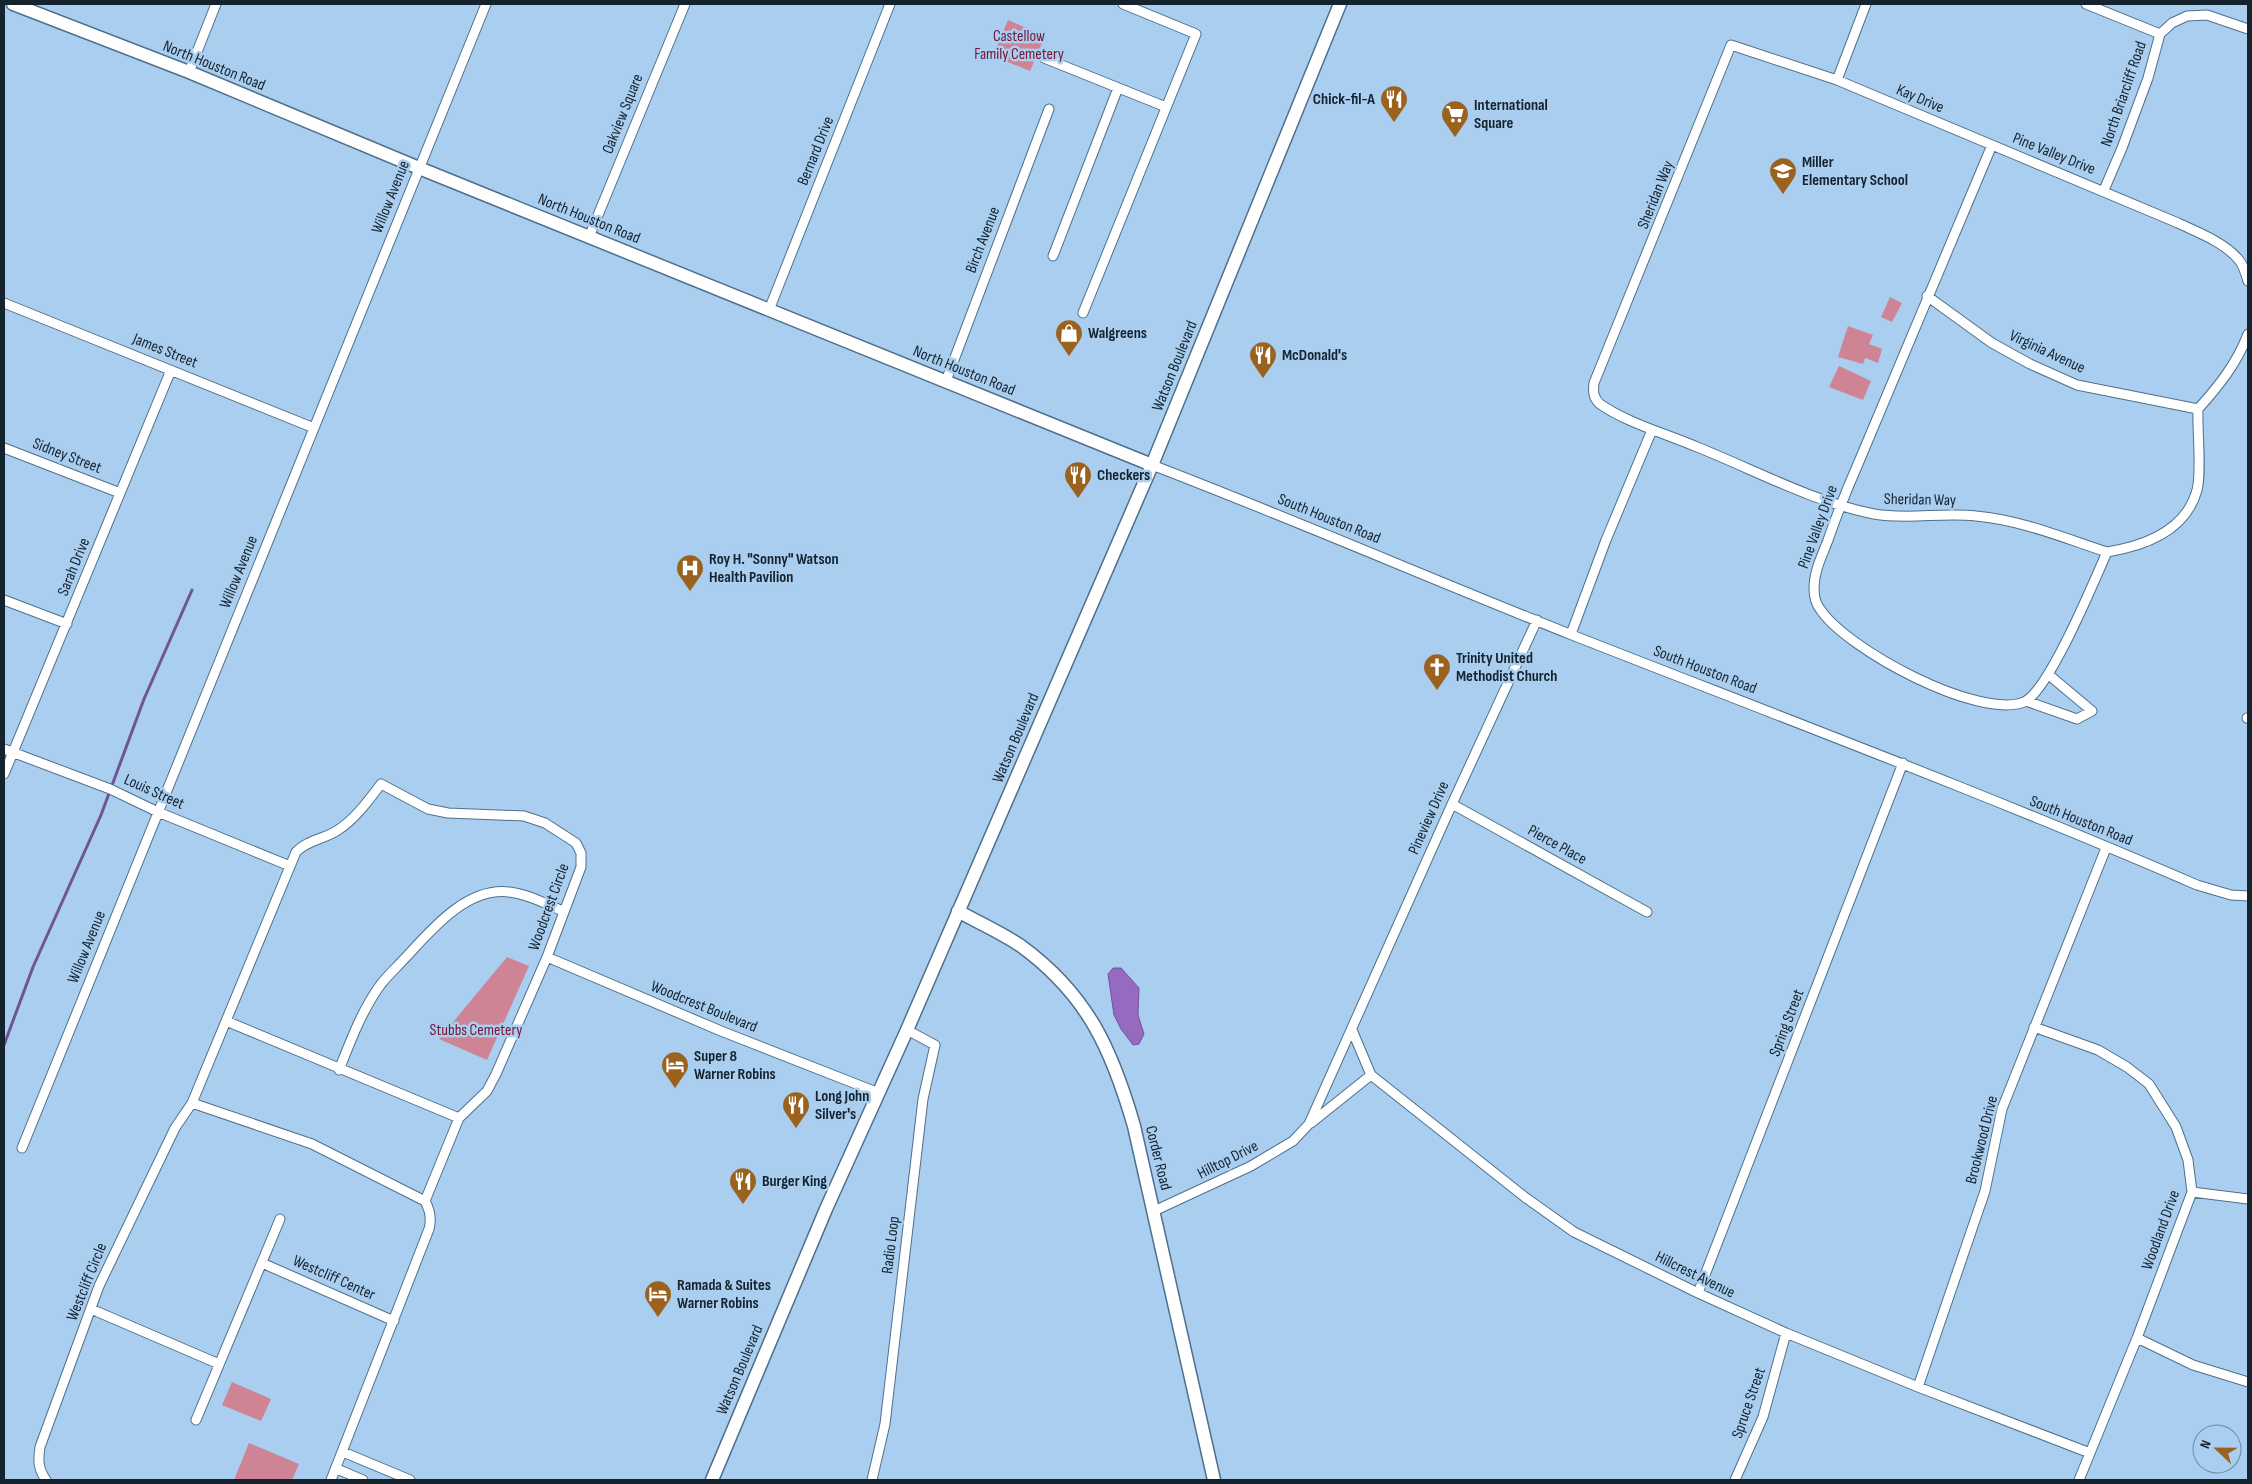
<svg xmlns="http://www.w3.org/2000/svg" width="2252" height="1484" viewBox="0 0 2252 1484" font-family="'Sofia Sans Condensed',sans-serif">
<style>
.green{fill:#ce8494}
.water{fill:#956ac0;stroke:#6f5594}
.lines{fill:none;stroke-linecap:round;stroke-linejoin:round}
.stream{stroke:#6f5594;stroke-width:3}
.street-casing{stroke:#4e708d;stroke-width:11}
.secondary-casing{stroke:#4e708d;stroke-width:15}
.street{stroke:#fff;stroke-width:9}
.secondary{stroke:#fff;stroke-width:12}
.labels{text-anchor:middle;dominant-baseline:central;stroke-width:5;stroke-linejoin:round;paint-order:stroke}
.park-label{font-size:16px;fill:#751537;stroke:#aaceef}
.street-label{font-size:16px;fill:#15232f;stroke:#aaceef}
.poi-label{font-size:16px;font-weight:bold;fill:#15232f;stroke:#aaceef;text-anchor:start}
</style>
<rect width="100%" height="100%" fill="#aaceef"/>
<path class="green" d="M1008 20 1045 36 1030 71 993 56Z
M1890 297 1902 303 1892 322 1881 317Z
M1848 326 1873 335 1869 344 1882 349 1878 363 1865 358 1863 364 1838 357Z
M1839 366 1871 381 1863 400 1829 387Z
M507 957 529 966 487 1060 439 1039Z
M232 1382 271 1399 261 1421 222 1405Z
M249 1443 299 1464 292 1480H234Z"/>
<path class="water" d="M1113 968H1121L1139 988 1138 1015 1144 1034 1139 1044 1133 1045 1121 1029 1114 1015 1108 974Z"/>
<g class="lines">
<path class="stream" d="M4 1045 33 967 101 815 144 699 192 590"/>
<g class="street-casing">
<path id="street" d="M2086 4 2160 34
M1044 58 1166 107
M189 72 216 4
M1837 80 1866 4
M1992 145C1947 251 1902 357 1858 464 1847 489 1837 514 1828 540 1822 556 1814 571 1814 588 1814 595 1816 604 1820 609 1846 649 1978 720 2024 702 2049 691 2094 581 2107 552 2144 546 2186 531 2197 490 2202 472 2197 431 2198 409 2219 386 2237 363 2248 334
M2104 190 2122 148 2148 78 2160 34 2172 23 2187 16 2207 15 2248 29
M589 237 685 4
M1053 256 1118 88
M1927 296 1992 343 2030 364 2077 385 2198 409
M4 303 314 428
M769 310 890 4
M1083 313 1196 34 1123 4
M946 381 1049 109
M4 448 120 493
M1152 465C1293 519 1431 579 1572 635 1781 717 1991 796 2197 885L2231 895 2248 896
M2107 552C2064 538 2021 520 1976 516 1942 512 1908 520 1874 514 1813 502 1755 470 1697 447 1667 434 1627 423 1600 404 1593 398 1593 391 1594 383L1731 45 1837 80 2178 223C2199 233 2224 242 2239 260 2243 265 2246 274 2248 281
M4 600 67 624
M1571 634 1606 540 1652 430
M2026 701 2077 719 2092 711 2049 675
M2247 718H2248
M4 749 110 789 158 812 290 866
M4 774 171 370
M1452 804 1647 912
M547 957 721 1031 879 1093
M226 1021 459 1118
M2034 1027 2098 1050 2127 1067 2149 1084 2176 1127 2188 1160 2192 1192 2137 1338 2079 1480
M1352 1030 1371 1075 1526 1198 1574 1232 1698 1293 1786 1333 1918 1387 2090 1453
M339 1070C351 1040 362 1010 381 984 389 974 398 966 407 956 432 929 467 887 509 892 528 894 546 904 563 911
M192 1103 312 1144 425 1201
M1311 1123 1371 1075
M22 1148 486 4
M2192 1192 2248 1199
M1154 1211 1251 1166 1293 1141 1309 1124 1452 804 1537 620
M262 1263 394 1321
M1698 1293 1903 763
M91 1309 219 1364
M2137 1338 2193 1365 2248 1382
M1918 1387 1985 1191 2002 1109 2106 848
M196 1420 280 1219
M343 1452 410 1480
M337 1469 363 1480
M46 1480C38 1469 38 1460 40 1447L99 1286 175 1128 192 1103 296 852C307 840 325 839 338 830 355 819 369 800 381 784L428 809 448 813 524 816 545 823 576 843 581 853V867L547 957 496 1074 487 1091 459 1118 425 1201C430 1210 432 1218 429 1229L331 1480
M872 1480 885 1424 923 1099 935 1045 907 1030
M1735 1480 1763 1417 1786 1333"/>
</g>
<g class="secondary-casing">
<path id="secondary" d="M13 4 189 72 419 168 1152 465
M958 911C979 923 1002 933 1021 946 1088 995 1112 1050 1134 1126L1214 1480
M712 1480 826 1209 907 1030 1152 465 1340 4"/>
</g>
<use href="#street" class="street"/>
<use href="#secondary" class="secondary"/>
</g>
<defs>
<g id="restaurant-pin" transform="scale(1.4375)"><path d="M0 17L-7.5 6A9.5 9.5 0 1 1 7.5 6Z" fill="#9b621f" stroke="#aaceef"/><path d="M-5-6h1v4h1v-4h1v4h1v-4h1v5L-1.5 .5V6h-2V.5L-5-1ZM5-6V6H3V1.5H1.5Q1.5-4 5-6Z" fill="#fff"/></g>
<g id="supermarket-pin" transform="scale(1.4375)"><path d="M0 17L-7.5 6A9.5 9.5 0 1 1 7.5 6Z" fill="#9b621f" stroke="#aaceef"/><path d="M-6-5.5h2.5l.6 2H6L4.5 2H-2.5L-4.4-4H-6ZM-1.5 3.2a1.3 1.3 0 1 0 .1 0ZM3 3.2a1.3 1.3 0 1 0 .1 0Z" fill="#fff"/></g>
<g id="school-pin" transform="scale(1.4375)"><path d="M0 17L-7.5 6A9.5 9.5 0 1 1 7.5 6Z" fill="#9b621f" stroke="#aaceef"/><path d="M0-5L7-2L0 1L-7-2ZM-4 1L0 2.5L4 1V4Q0 6-4 4Z" fill="#fff"/></g>
<g id="shop-pin" transform="scale(1.4375)"><path d="M0 17L-7.5 6A9.5 9.5 0 1 1 7.5 6Z" fill="#9b621f" stroke="#aaceef"/><path d="M-5-2.5h2.3a2.7 3.5 0 0 1 5.4 0H5L5.5 6h-11ZM-1.5-2.5h3a1.5 2.3 0 0 0-3 0Z" fill="#fff"/></g>
<g id="hospital-pin" transform="scale(1.4375)"><path d="M0 17L-7.5 6A9.5 9.5 0 1 1 7.5 6Z" fill="#9b621f" stroke="#aaceef"/><path d="M-5-5h3v3.5h4V-5h3V5h-3V1.5h-4V5h-3Z" fill="#fff"/></g>
<g id="church-pin" transform="scale(1.4375)"><path d="M0 17L-7.5 6A9.5 9.5 0 1 1 7.5 6Z" fill="#9b621f" stroke="#aaceef"/><path d="M-1.2-6h2.4v3.5h3.3v2.4h-3.3V6h-2.4V-.1h-3.3v-2.4h3.3Z" fill="#fff"/></g>
<g id="hotel-pin" transform="scale(1.4375)"><path d="M0 17L-7.5 6A9.5 9.5 0 1 1 7.5 6Z" fill="#9b621f" stroke="#aaceef"/><path d="M-6-4.5h1.5V1H6V5H4.5V3h-9V5H-6ZM-4 0a1.8 1.8 0 1 1 3.6 0ZM.5 0V-2.5h3Q6-2.5 6 0Z" fill="#fff"/></g>
</defs>
<g fill-rule="evenodd">
<use href="#restaurant-pin" x="1394" y="99"/>
<use href="#supermarket-pin" x="1455" y="114"/>
<use href="#school-pin" x="1783" y="171"/>
<use href="#shop-pin" x="1069" y="333"/>
<use href="#restaurant-pin" x="1263" y="355"/>
<use href="#restaurant-pin" x="1078" y="475"/>
<use href="#hospital-pin" x="690" y="568"/>
<use href="#church-pin" x="1437" y="667"/>
<use href="#hotel-pin" x="675" y="1065"/>
<use href="#restaurant-pin" x="796" y="1105"/>
<use href="#restaurant-pin" x="743" y="1181"/>
<use href="#hotel-pin" x="658" y="1294"/>
</g>
<g class="labels">
<g class="park-label">
<text x="1019" y="36">Castellow<tspan x="1019" dy="18">Family Cemetery</tspan></text>
<text x="476" y="1030">Stubbs Cemetery</text>
</g>
<g class="street-label">
<text transform="translate(214 66) rotate(22)">North Houston Road</text>
<text transform="translate(2124 94) rotate(-71)">North Briarcliff Road</text>
<text transform="translate(1920 99) rotate(23)">Kay Drive</text>
<text transform="translate(623 114) rotate(-68)">Oakview Square</text>
<text transform="translate(816 151) rotate(-68)">Bernard Drive</text>
<text transform="translate(2054 154) rotate(22)">Pine Valley Drive</text>
<text transform="translate(1656 195) rotate(-68)">Sheridan Way</text>
<text transform="translate(391 197) rotate(-68)">Willow Avenue</text>
<text transform="translate(589 219) rotate(22)">North Houston Road</text>
<text transform="translate(983 240) rotate(-69)">Birch Avenue</text>
<text transform="translate(165 351) rotate(22)">James Street</text>
<text transform="translate(2047 352) rotate(25)">Virginia Avenue</text>
<text transform="translate(1175 366) rotate(-68)">Watson Boulevard</text>
<text transform="translate(964 371) rotate(22)">North Houston Road</text>
<text transform="translate(67 456) rotate(21)">Sidney Street</text>
<text transform="translate(1920 500) rotate(1)">Sheridan Way</text>
<text transform="translate(1329 519) rotate(22)">South Houston Road</text>
<text transform="translate(1818 527) rotate(-70)">Pine Valley Drive</text>
<text transform="translate(74 567) rotate(-68)">Sarah Drive</text>
<text transform="translate(239 572) rotate(-68)">Willow Avenue</text>
<text transform="translate(1705 670) rotate(21)">South Houston Road</text>
<text transform="translate(1016 738) rotate(-67)">Watson Boulevard</text>
<text transform="translate(154 792) rotate(24)">Louis Street</text>
<text transform="translate(1429 818) rotate(-66)">Pineview Drive</text>
<text transform="translate(2081 821) rotate(22)">South Houston Road</text>
<text transform="translate(1557 845) rotate(29)">Pierce Place</text>
<text transform="translate(549 907) rotate(-70)">Woodcrest Circle</text>
<text transform="translate(87 947) rotate(-68)">Willow Avenue</text>
<text transform="translate(704 1007) rotate(22)">Woodcrest Boulevard</text>
<text transform="translate(1787 1023) rotate(-69)">Spring Street</text>
<text transform="translate(1982 1140) rotate(-76)">Brookwood Drive</text>
<text transform="translate(1158 1158) rotate(76)">Corder Road</text>
<text transform="translate(1228 1160) rotate(-27)">Hilltop Drive</text>
<text transform="translate(2161 1230) rotate(-70)">Woodland Drive</text>
<text transform="translate(891 1245) rotate(-83)">Radio Loop</text>
<text transform="translate(1695 1275) rotate(26)">Hillcrest Avenue</text>
<text transform="translate(334 1278) rotate(24)">Westcliff Center</text>
<text transform="translate(87 1282) rotate(-68)">Westcliff Circle</text>
<text transform="translate(740 1370) rotate(-67)">Watson Boulevard</text>
<text transform="translate(1749 1403) rotate(-71)">Spruce Street</text>
</g>
<g class="poi-label">
<text x="1375" y="99" text-anchor="end">Chick-fil-A</text>
<text x="1474" y="105">International<tspan x="1474" dy="18">Square</tspan></text>
<text x="1802" y="162">Miller<tspan x="1802" dy="18">Elementary School</tspan></text>
<text x="1088" y="333">Walgreens</text>
<text x="1282" y="355">McDonald's</text>
<text x="1097" y="475">Checkers</text>
<text x="709" y="559">Roy H. "Sonny" Watson<tspan x="709" dy="18">Health Pavilion</tspan></text>
<text x="1456" y="658">Trinity United<tspan x="1456" dy="18">Methodist Church</tspan></text>
<text x="694" y="1056">Super 8<tspan x="694" dy="18">Warner Robins</tspan></text>
<text x="815" y="1096">Long John<tspan x="815" dy="18">Silver's</tspan></text>
<text x="762" y="1181">Burger King</text>
<text x="677" y="1285">Ramada &amp; Suites<tspan x="677" dy="18">Warner Robins</tspan></text>
</g>
</g>
<rect width="2252" height="1484" fill="none" stroke="#15232f" stroke-width="10"/>
<g transform="translate(2217 1449) rotate(292)"><circle r="24" fill="#aaceef" stroke="#6e8aa2"/>
<path d="M0-4L9 19L0 12L-9 19Z" fill="#9b621f"/>
<text y="-8" font-size="14" font-weight="bold" text-anchor="middle" fill="#15232f">N</text>
</g>
</svg>
